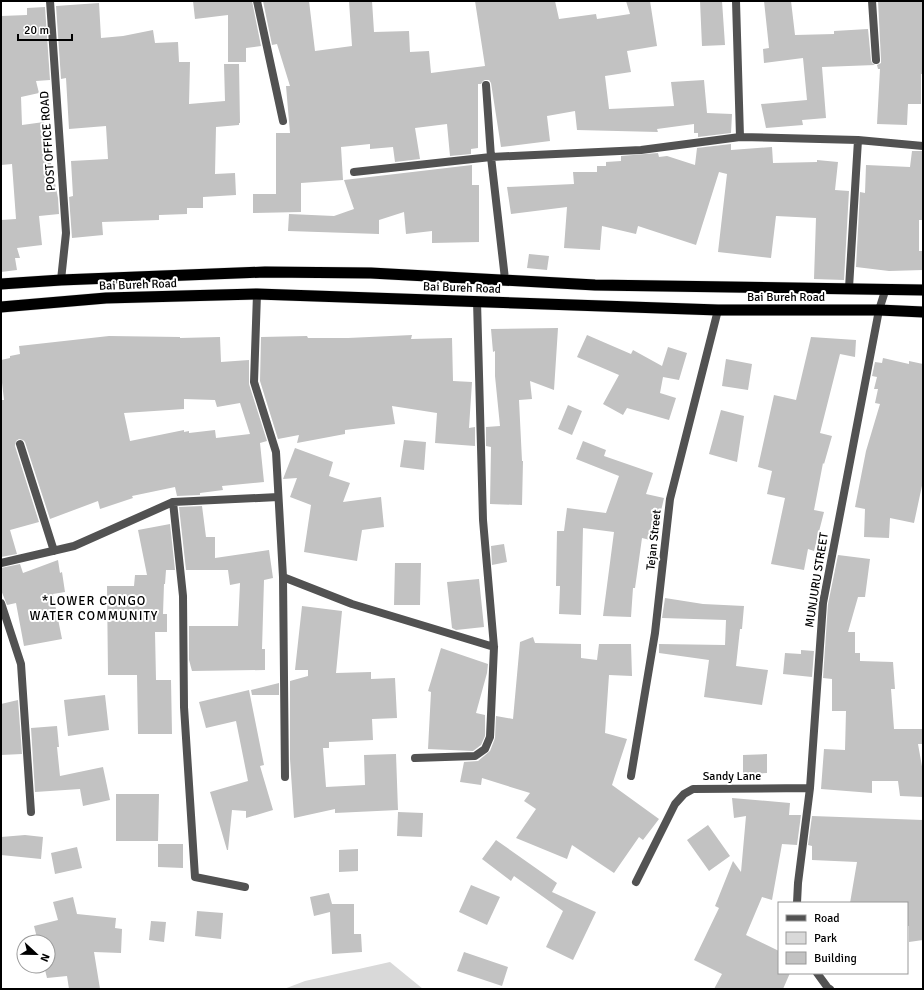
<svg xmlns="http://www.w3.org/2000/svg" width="924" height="990" viewBox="0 0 924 990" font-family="Signika,sans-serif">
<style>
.green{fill:#d9d9d9}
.building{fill:#c2c2c2;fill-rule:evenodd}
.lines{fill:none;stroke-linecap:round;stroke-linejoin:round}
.trunk-casing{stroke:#dbdbdb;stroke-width:12}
.minor{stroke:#525252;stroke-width:8}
.trunk{stroke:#000;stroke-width:11}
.labels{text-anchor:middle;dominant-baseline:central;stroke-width:4;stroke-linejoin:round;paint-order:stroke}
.street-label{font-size:12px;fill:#000;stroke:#fff}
.neighbourhood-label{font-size:13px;letter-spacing:1px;fill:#000;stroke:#fff}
</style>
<rect width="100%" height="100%" fill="#fff"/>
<path class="green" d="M390 962 423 989H284L305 981Z"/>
<path class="building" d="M193 1H252L261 46 246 48V62H228V15L195 19Z
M263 1H309L315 51 352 46 349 1H372L374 32 409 31 410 52 429 51 431 73 485 66 475 1H555L559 19 596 14 597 19 630 14 626 1H650L657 46 627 51 631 72 605 76 609 109 674 106 671 82 704 80 707 113 732 114 731 133 698 137V133H694V124L657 129 658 132 577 130 575 111 547 116 550 141 501 147 491 83 489 80H485L483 81 481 84H478V148L471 149V154L450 156 447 124 415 128 420 159 395 162 393 147 370 149V144L341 147 343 180 301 183V212L253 213V194H276V133H290L286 86H290L277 44 272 45Z
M700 1H722L725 45 702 46Z
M764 1H791L795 35 834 34V31L868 29 871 60 872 63 875 65 822 67 826 118 802 120 803 125 766 128 761 104 807 100 803 58 764 63 763 49 769 48Z
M878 1H923V74H921V104H908L907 125 877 124 880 69H878L877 65 881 63V60Z
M99 3 101 38 123 36 153 30 155 43 178 42 179 62H190L189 104 225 101 224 64H239L240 123H239V125L216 127 215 174 235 173 236 195 203 197V208H187V214L159 215V220L102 222 103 235 72 238 69 197 73 196 71 161 108 159 106 126 69 129 66 78 61 79 56 6Z
M45 7 50 80 36 81 39 93 21 97 22 125 44 122 48 163H51L58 198 59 214 39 216 42 245 17 248 20 258H15L17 270 1 272V220L16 219 12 164 1 165V16L27 15V8Z
M731 144V150L772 147 773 163 817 162V160L838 162 835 190 849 191 844 280 814 279 816 218 776 216 771 258 718 252 727 174 719 172 696 245 638 226 636 234 602 226 600 250 564 248 567 207 511 214 507 187 574 184 573 172H597V166H606V162L621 161V156L658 153 659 157 667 156 695 165 697 148Z
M912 151H923V220H919V251H923V270L889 271 856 267 860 192 865 193 866 165 910 167Z
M472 165V185H479V242L432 243V231L406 234 404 212 379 220V234L288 231 289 214 334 216 354 209 344 180Z
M529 254 549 256 547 270 527 268Z
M558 328 554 390 530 381 532 399 519 400 522 461H523L522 505 490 504 491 447 486 446V427L500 426 495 376V351L493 352 491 329Z
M412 335 411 339 452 338 453 381 472 382 469 428 475 427V446L435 443 437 413 392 406 395 424 345 430V434L297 443 299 435 278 439 260 381 261 337 307 336 308 338H348Z
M587 335 631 354 633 350 662 366 668 347 687 353 679 380 663 377 660 393 676 398 669 420 627 408 623 415 603 404 619 375 577 357Z
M109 336 180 337V338L220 337 221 362 249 360V384L267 441 260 443 264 482 222 486 223 490 200 493V495L177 496 175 487 132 496 133 498 100 509 98 501 50 519 25 442 23 440 19 439 16 441 15 446 39 522 10 530 17 554 1 557V400H4L1 374V360L10 358V356L20 354 19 346ZM184 399 215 400 217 407 240 403 250 434 216 438 215 430 189 433V431L184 432V430L130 441 124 413 184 409Z
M811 337 856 340 855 357 840 354 820 433 832 436 824 464 823 463 814 510 824 512 814 551 808 549 804 570 771 564 785 498 767 494 772 471 758 467 774 395 796 400Z
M883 358 909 364V361L923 364V481L914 523 890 518 889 538 864 537 865 509 855 507 866 451 880 404 875 403 878 389H874L877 377 872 376 875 362 882 363Z
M726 359 752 364 748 390 722 386Z
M568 405 582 411 572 435 558 429Z
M721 410 744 416 737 462 709 454Z
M404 440 426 442 424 470 400 467Z
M583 441 606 450 604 456 653 473 646 494 664 498 654 541 642 538 635 588H633L631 617 603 616 614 532 583 528 581 615 559 614 560 586H556L557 531H564L567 508 606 513 619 476 576 459Z
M295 448 333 462 329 476 350 483 343 502 381 497 384 527 362 530 357 561 304 552 311 505 290 497 297 478 283 479Z
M202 506 206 537H215V558L269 550 273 578 264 580 262 649H265V670L192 671 189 660V626H238L240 583 230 585 228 570H186L179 507Z
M170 524 175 570H166L165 584H164L163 614H167V632H155L156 680H171L172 734H138L137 675H108L107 586H134L135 575H147L138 530Z
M504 544 507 562 492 565 491 546Z
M838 555 870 559 865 597H858L848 632H855V653H860V661L893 662 895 689H891L894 729H923V744H918L923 772V797L900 796 898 781H872V793L821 789 824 749 845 750 846 711H832V679L823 678 828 604Z
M58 560 60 573 62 572 65 592 53 594 62 639 24 646 16 603 7 605 1 590V568L20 564 23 573Z
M395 563H421L420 605H394Z
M479 579 484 627 456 630 452 628 447 582Z
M665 598 703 604 744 606 742 629H740L736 666 768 670 762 705 704 697 709 660 659 653V644L725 645 726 620 662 618Z
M302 606 342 611 336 673 371 672V679L395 678 397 718 372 719 373 740 329 742V748H323L326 787 365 785 364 755 396 754 398 810 335 813V809L294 818 290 759V681L308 676V670H295Z
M533 637 535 643 581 644V658L597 660 599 644H631L632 676 609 675 605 733 627 739 612 785 659 819 643 840 639 837 614 873 572 845 567 859 516 838 536 809 524 801 530 793 482 778 481 785 460 782 464 762 478 761 490 751 495 738 496 716 513 719 520 642Z
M441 648 488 664 487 673 476 713 485 715V736L481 745 473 751 428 749 431 692 428 691Z
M801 650 814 651 812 677 783 674 785 653 801 654Z
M279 683V695H252L251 690Z
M249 690 264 765 260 766 273 810 246 818V811L232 810 228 850H227L210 792 248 781 236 721 206 728 199 702Z
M105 695 109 730 68 736 64 700Z
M18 700 22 754 1 755V704Z
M57 726 59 747H57L60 776 103 767 110 800 83 806 80 789 35 792 31 728Z
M767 754V773L743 774V755Z
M116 794H159L158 841H116Z
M732 798 790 803 789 815H801L797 845 782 844 772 900 762 897 746 935 779 951V973H790L783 989H714L722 974 694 960 719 908 715 906 733 861 741 872 746 816 734 818Z
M398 812 423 813 422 837 397 836Z
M812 816 923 820V940L909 942V926H907V903H850L857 862 812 860V846L808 845Z
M708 825 730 856 709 871 687 840Z
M25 835 43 837 41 859 1 855V837Z
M496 840 557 883 552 892 596 912 573 960 546 947 563 911 514 876 511 881 482 859Z
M158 844H183V868L158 867Z
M77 847 82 868 55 874 51 853Z
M358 849V871L339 872V850Z
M471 885 500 897 487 925 459 912Z
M329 893 332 904H354V934H361L362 952 332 954 330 912 314 916 310 897Z
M73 897 77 914 116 918 115 928 122 929 121 953 94 952 100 989H69L67 976 47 978 44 966H48V942H38L34 926 58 920 53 902Z
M197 911 223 913 221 939 195 936Z
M151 921 166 922 164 942 149 940Z
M464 952 508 967 502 986 457 971Z"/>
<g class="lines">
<g class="trunk-casing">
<path id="trunk" d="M1 284 61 280 265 272 371 273 595 285 923 290
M1 307 106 298 257 294 718 310H879L923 312"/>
</g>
<path class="minor" d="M50 1 66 233 61 280
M257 1 283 121
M736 1 740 137
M872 1 876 60
M486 85 491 157 505 279
M354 172 491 157 641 150 740 137 858 140 923 146
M849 288 858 140
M257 294 254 382 276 452 283 577 352 604 494 647
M20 444 54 551
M173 502 183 596 184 707 195 877 245 887
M1 563 74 546 173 502 278 497
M283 577 285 777
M1 603 21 664 31 812
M415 758 475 756 485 749 490 737 494 647 483 520 477 301
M631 776 655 633 670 499 718 310
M636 882 675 804 684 794 693 789 810 788
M797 903 798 883 810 788 823 603 879 310 886 288
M817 973 828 988 830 989"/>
<use href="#trunk" class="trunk"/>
</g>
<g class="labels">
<g class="street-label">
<text transform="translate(48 141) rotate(-94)">POST OFFICE ROAD</text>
<text transform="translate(138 285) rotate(-2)">Bai Bureh Road</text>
<text transform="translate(462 288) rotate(2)">Bai Bureh Road</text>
<text x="786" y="297">Bai Bureh Road</text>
<text transform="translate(654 540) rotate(-84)">Tejan Street</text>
<text transform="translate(817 580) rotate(-81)">MUNJURU STREET</text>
<text x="732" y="776">Sandy Lane</text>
</g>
<g class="neighbourhood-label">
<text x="94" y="601">*LOWER CONGO<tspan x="94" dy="15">WATER COMMUNITY</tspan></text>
</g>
</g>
<rect width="924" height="990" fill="none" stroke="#000000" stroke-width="4"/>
<rect x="778" y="902" width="130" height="72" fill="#ffffff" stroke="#999999"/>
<rect x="786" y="915" width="20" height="6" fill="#525252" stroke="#999999"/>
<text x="814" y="922" font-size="12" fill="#000000">Road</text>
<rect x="786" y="932" width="20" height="12" fill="#d9d9d9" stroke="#999999"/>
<text x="814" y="942" font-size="12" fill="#000000">Park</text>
<rect x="786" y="952" width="20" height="12" fill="#c2c2c2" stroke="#999999"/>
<text x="814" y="962" font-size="12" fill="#000000">Building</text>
<g transform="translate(36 954) rotate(112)"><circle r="19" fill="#ffffff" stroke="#999999"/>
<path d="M0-3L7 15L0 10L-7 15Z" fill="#000000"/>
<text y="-6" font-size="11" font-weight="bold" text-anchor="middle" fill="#000000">N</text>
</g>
<path d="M18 34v6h54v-6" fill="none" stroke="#000000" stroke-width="2"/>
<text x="24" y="34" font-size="12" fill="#000000" stroke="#ffffff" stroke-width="3" paint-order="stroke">20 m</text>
</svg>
